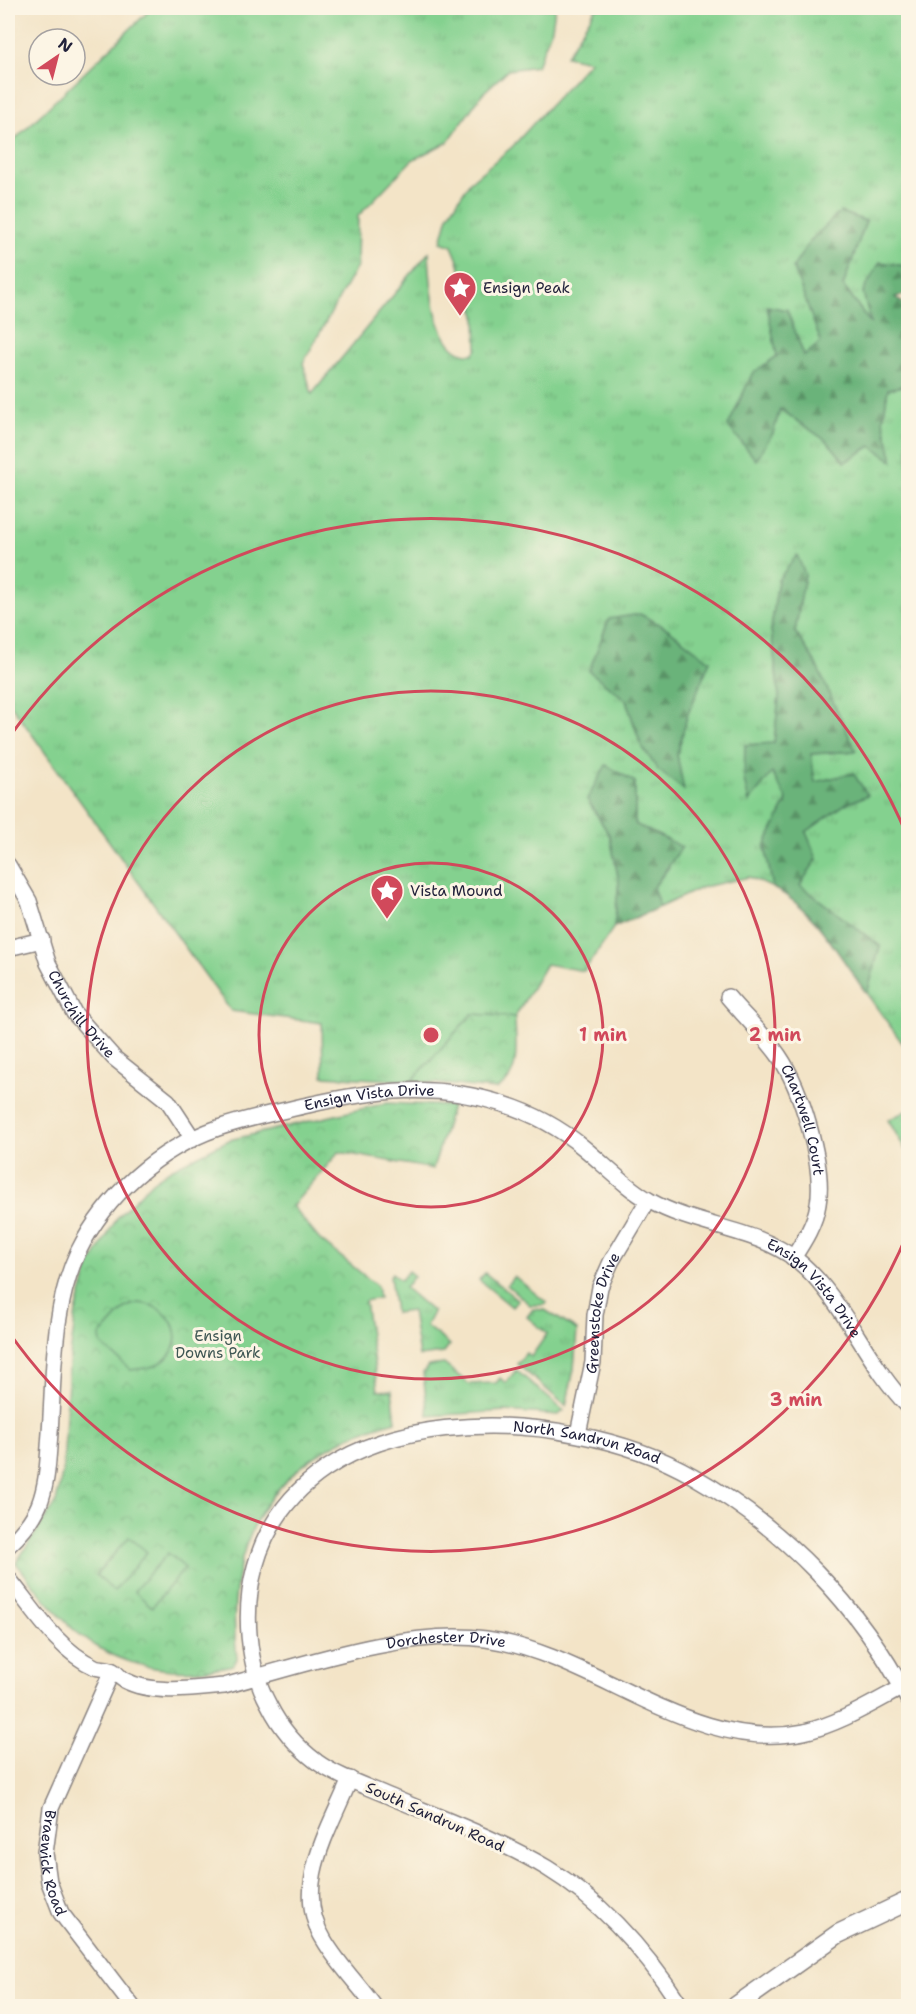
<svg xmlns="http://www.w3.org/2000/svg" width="916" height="2014" viewBox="0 0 916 2014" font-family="'Shantell Sans',sans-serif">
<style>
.grass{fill:url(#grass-tufts);stroke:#537a65;stroke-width:1.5;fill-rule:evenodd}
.forest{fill:url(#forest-firs);stroke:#466a5a;stroke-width:1.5}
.park{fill:url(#park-crowns);stroke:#537a65;stroke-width:1.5}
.pitch{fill:#84d18f;stroke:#537a65;stroke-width:1.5}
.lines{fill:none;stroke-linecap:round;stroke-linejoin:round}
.minor-casing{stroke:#8a8381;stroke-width:18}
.tertiary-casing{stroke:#8a8381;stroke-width:21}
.minor{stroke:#fff;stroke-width:15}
.tertiary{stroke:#fff;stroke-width:18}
.ring{fill:none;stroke:#d1495b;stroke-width:3}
.labels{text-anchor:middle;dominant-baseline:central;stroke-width:6;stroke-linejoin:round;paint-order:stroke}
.poi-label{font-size:15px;fill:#22223b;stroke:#fcf5e5;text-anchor:start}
.street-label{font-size:15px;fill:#22223b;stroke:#fcf5e5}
.park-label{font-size:15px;fill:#3f5754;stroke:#fcf5e5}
.centre{fill:#d1495b;stroke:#fcf5e5;stroke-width:3}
.ring-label{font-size:18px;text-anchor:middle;font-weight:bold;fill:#d1495b;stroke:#fcf5e5;stroke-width:6;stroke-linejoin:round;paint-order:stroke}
</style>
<defs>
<pattern id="grass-tufts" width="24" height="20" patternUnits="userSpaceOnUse" patternTransform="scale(1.5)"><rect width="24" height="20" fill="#84d18f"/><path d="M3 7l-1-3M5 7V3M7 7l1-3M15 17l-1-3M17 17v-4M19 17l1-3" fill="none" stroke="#72b37c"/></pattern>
<pattern id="forest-firs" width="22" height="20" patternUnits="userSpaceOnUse" patternTransform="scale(1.5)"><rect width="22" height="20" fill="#6bb37a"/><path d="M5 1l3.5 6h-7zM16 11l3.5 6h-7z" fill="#589165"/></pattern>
<pattern id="park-crowns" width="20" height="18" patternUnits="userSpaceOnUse" patternTransform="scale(1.5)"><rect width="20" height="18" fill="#84d18f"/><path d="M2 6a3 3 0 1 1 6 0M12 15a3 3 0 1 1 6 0" fill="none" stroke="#72b37c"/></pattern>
</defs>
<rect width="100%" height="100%" fill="#fcf5e5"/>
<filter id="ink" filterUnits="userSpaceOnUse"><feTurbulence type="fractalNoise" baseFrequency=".0167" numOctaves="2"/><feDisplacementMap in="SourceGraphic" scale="12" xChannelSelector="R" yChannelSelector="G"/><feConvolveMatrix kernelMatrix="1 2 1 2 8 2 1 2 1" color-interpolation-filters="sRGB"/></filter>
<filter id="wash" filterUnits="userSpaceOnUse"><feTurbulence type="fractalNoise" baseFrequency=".008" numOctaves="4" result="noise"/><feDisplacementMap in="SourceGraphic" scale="24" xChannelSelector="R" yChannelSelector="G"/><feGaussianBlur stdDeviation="1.35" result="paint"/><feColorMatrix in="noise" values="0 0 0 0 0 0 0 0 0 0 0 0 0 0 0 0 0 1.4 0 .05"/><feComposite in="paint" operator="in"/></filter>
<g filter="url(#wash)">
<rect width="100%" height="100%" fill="#f3e4c7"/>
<path class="grass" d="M152 8H555L552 28 537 66 508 70 482 94 448 142 412 160 358 216 357 266 303 363 312 394 429 252C430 278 433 358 473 354L477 349 476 315 462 281 459 263 452 246 441 242 448 216 470 182 512 147 590 61 566 56 596 8H908V271L904 266 880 262 863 292 873 326 843 286 866 221 840 212 822 341 804 356 787 310 777 356 752 374 773 433 780 409 828 442 845 462 871 446 893 460 883 420 888 389 908 385V1051L867 994 880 946 799 885 806 832 844 805 867 795 815 782 810 754 855 751 814 660 795 632 805 574 778 580 771 629 779 696 774 744 745 745 749 801 772 772 787 800 765 846 773 888 749 877 703 887 660 907 653 888 669 867 635 824V782L587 799 610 836 619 881 614 927 584 971 546 964 515 1017 472 1014 412 1081 323 1076 322 1023 231 1011 8 701V146ZM710 660 687 716 677 755 683 789 641 745 626 700Z
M908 1110V1154L888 1120Z
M408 1271 414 1276 405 1288 433 1312 426 1326 450 1345 444 1353 419 1356 412 1311 395 1313 390 1276 392 1273 401 1280Z
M485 1273 518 1300 512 1307 479 1280Z
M514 1276 547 1303 545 1305H530L507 1285Z
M533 1309 545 1310 577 1330 574 1369 566 1406 517 1364 526 1353 531 1357 547 1334 527 1317Z
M444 1364 469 1384 496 1383 500 1378 506 1383 516 1370 564 1411 558 1415 505 1411 428 1416 423 1373 428 1366Z"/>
<path class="forest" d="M840 212 866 221 843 286 871 324 863 292 880 262 904 266 908 271V294L895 297 908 307V385L888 389 883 420 893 461 871 446 845 462 828 442 780 409 773 433 756 460 728 426 752 374 777 356 767 306 787 310 804 356 821 342 793 267 811 240Z
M797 555 805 574 795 632 814 660 856 751 811 754 815 782 853 773 868 795 844 805 806 832 817 859 800 885 880 946 867 994C840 958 815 908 773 888L765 846 787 800 772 773 749 802 744 780 745 745 774 743 779 696 771 629 778 580Z
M640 614 668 629 710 661 687 716 677 755 684 790 658 770 641 745 626 700 589 671 609 619Z
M606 765 635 782V824L682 847 653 888 660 907 614 927 619 881 610 836 587 799Z"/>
<path class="park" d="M472 1014 515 1017C515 1042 523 1077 496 1089L412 1081Z
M387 1103 452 1106 433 1169 339 1152 292 1206 319 1239 377 1286 379 1298 365 1301 378 1391 392 1390 396 1421C379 1426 360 1431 345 1439 254 1484 225 1563 237 1659L233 1665C177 1678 118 1669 73 1629 52 1610 34 1585 16 1563L56 1502 63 1470 69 1363 76 1312 89 1267 117 1218 152 1182 171 1169 229 1140Z"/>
<path class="pitch" d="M138 1303C177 1305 191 1350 155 1366 148 1368 138 1369 131 1370L101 1344 100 1336 126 1307Z
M129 1537 147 1552 114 1591 96 1575Z
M168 1553 185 1568 152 1607 134 1591Z"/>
</g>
<g filter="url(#ink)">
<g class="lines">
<g class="minor-casing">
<g id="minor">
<path id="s1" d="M8 865 29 901 48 963 74 1013 114 1058 168 1101 193 1139"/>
<path d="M8 948 42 940"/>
<path id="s2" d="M728 997C745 1017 764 1035 779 1056 801 1088 825 1166 818 1204 815 1224 804 1241 793 1258"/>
<path id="s3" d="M578 1434 593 1362 595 1315 600 1287 611 1262 648 1200"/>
<path id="s4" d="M8 1546C21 1534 32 1522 39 1505 48 1482 48 1457 50 1433 54 1374 52 1307 78 1252 106 1195 158 1149 218 1128 247 1118 278 1112 308 1105 374 1090 436 1082 503 1104 532 1113 560 1128 584 1148 605 1165 626 1188 650 1201 696 1227 755 1228 797 1260 843 1297 865 1362 908 1406"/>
<path id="s5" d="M8 1578C32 1607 58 1651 95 1667 100 1669 107 1668 113 1671 117 1673 120 1678 124 1680 152 1695 194 1689 224 1686 302 1665 407 1628 486 1639 595 1654 693 1755 804 1732 839 1724 871 1704 903 1687"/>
<path id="s6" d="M112 1671 51 1808 45 1853 49 1882 61 1913 132 2006"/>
<path d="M350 1779C330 1829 291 1887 324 1940 338 1964 358 1984 374 2006"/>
<path id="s7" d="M681 2006C646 1952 603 1902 547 1868 498 1839 443 1819 391 1797 366 1786 338 1777 317 1762 297 1747 280 1727 269 1705 247 1665 243 1611 255 1567 303 1392 567 1403 693 1476 784 1528 860 1606 908 1699"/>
</g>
</g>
<g class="tertiary-casing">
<path id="tertiary" d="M736 2006 838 1934 908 1901"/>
</g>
<use href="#minor" class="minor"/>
<use href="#tertiary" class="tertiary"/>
</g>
</g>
<g class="ring">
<circle cx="431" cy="1035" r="172"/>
<circle cx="431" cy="1035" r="344"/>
<path d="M908 1232A516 516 0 0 1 8 1331M8 739A516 516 0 0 1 908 838"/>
</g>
<defs>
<g id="sight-pin" transform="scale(1.725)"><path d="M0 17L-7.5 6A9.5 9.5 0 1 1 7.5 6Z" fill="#d1495b" stroke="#fcf5e5"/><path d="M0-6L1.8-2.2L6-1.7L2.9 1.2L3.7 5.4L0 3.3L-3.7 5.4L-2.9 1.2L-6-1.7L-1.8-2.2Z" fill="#fff"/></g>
</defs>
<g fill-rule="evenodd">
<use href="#sight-pin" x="460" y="288"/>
<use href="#sight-pin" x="387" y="891"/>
</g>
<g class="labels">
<g class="poi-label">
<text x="483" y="288">Ensign Peak</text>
<text x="410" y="891">Vista Mound</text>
</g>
<g class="street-label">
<text stroke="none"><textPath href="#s1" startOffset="168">Churchill Drive</textPath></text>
<text stroke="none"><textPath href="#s4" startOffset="656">Ensign Vista Drive</textPath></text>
<text stroke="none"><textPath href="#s2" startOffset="147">Chartwell Court</textPath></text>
<text stroke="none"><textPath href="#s4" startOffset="1160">Ensign Vista Drive</textPath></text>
<text stroke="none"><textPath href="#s3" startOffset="124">Greenstoke Drive</textPath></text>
<text stroke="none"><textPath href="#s7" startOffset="1059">North Sandrun Road</textPath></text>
<text stroke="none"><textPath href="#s5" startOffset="488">Dorchester Drive</textPath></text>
<text transform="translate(435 1817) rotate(24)">South Sandrun Road</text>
<text stroke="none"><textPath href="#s6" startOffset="206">Braewick Road</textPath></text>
</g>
<g class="park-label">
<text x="218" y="1336">Ensign<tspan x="218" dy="17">Downs Park</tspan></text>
</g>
</g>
<circle cx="431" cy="1035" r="9" class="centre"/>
<g class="ring-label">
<text x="603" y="1041">1 min</text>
<text x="775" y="1041">2 min</text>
<text x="796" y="1406">3 min</text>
</g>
<rect width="916" height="2014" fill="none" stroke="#fcf5e5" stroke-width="30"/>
<g transform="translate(57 57) rotate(35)"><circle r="28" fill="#fcf5e5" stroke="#a5a1a1" stroke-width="1.5"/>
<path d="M0-4.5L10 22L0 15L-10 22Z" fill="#d1495b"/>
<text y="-9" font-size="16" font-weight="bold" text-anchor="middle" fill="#22223b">N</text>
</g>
</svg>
